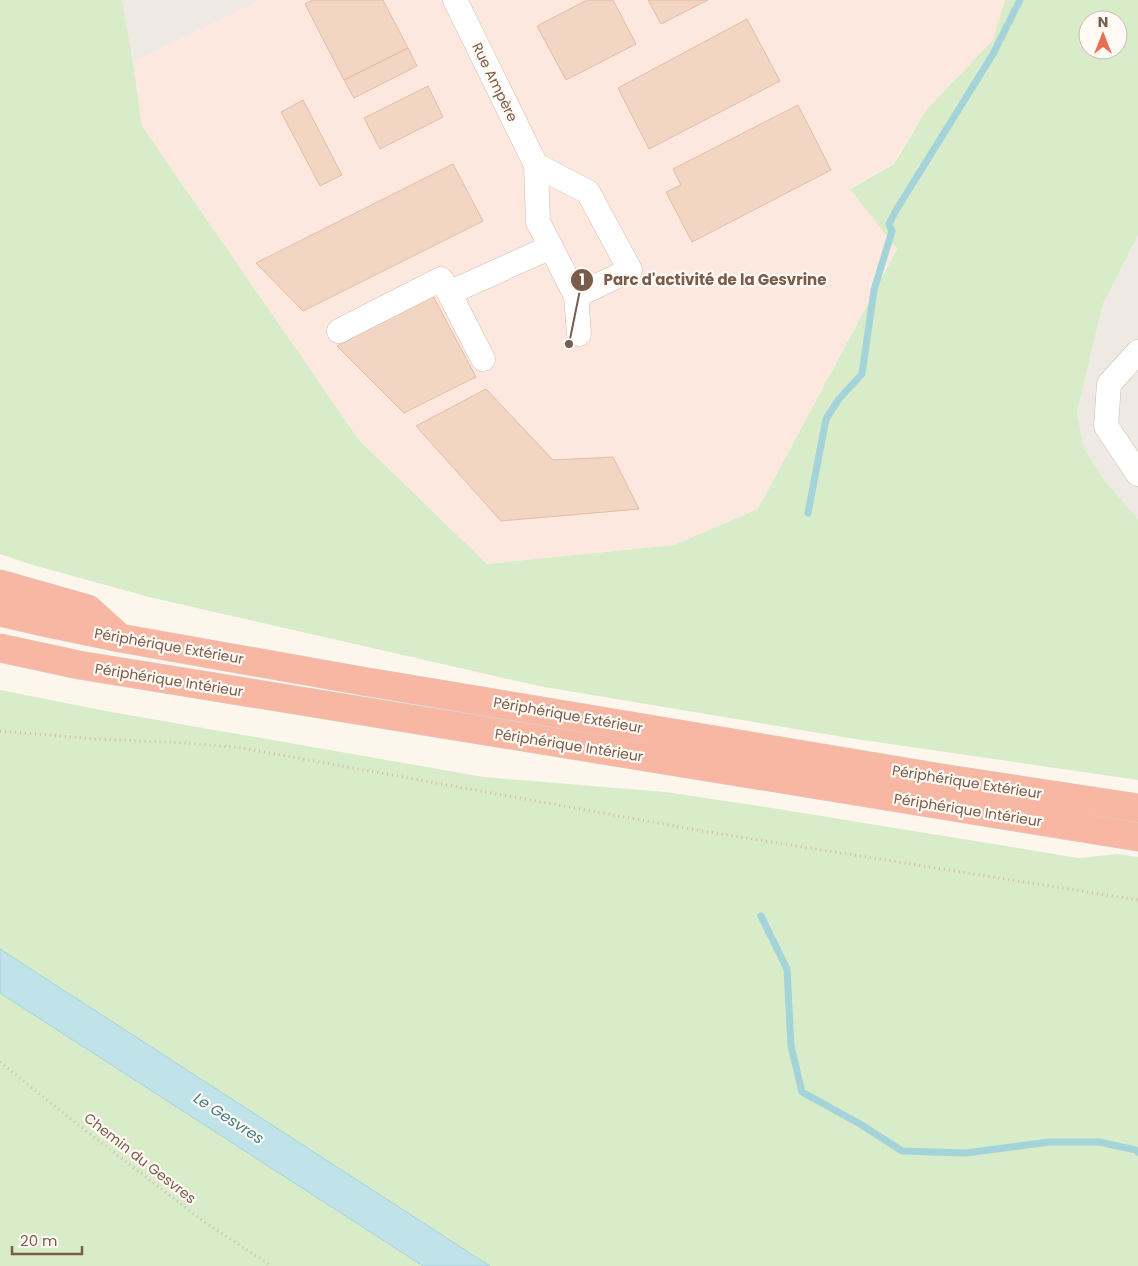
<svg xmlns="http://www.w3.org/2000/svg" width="1138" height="1266" viewBox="0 0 1138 1266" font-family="Poppins,sans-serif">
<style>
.commercial{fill:#fde8e0}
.industrial{fill:#efe9e4}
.green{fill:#d8ecc9;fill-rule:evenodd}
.water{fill:#bfe3e8;stroke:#a5d3da}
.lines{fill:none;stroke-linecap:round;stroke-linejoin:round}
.stream{stroke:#a5d3da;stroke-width:7}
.building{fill:#f3d5c3;stroke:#e6bba3}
.minor-casing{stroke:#d1beb0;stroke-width:25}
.highway-casing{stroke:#dad1cd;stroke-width:29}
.path{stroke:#d9b8a5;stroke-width:3;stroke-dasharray:1 4;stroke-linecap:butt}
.minor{stroke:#fff;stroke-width:24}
.highway{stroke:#f7b7a3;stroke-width:28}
.labels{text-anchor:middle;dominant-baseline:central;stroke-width:4.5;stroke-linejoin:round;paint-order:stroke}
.street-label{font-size:14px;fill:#7a5c4d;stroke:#fffaf3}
.water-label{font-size:15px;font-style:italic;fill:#437c86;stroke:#fffaf3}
.leader{fill:none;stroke:#7a5c4d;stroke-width:2}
.callout-dot{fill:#7a5c4d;stroke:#fffaf3;stroke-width:2}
.mark-label{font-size:15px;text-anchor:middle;font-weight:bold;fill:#fff}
.callout-label{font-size:15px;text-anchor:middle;font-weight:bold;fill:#7a5c4d;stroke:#fffaf3;stroke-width:4.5;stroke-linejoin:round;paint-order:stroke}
</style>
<rect width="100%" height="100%" fill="#fdf6ec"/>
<path class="commercial" d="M122 0H1005L993 40 927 109 893 164 850 188 897 248 758 509 674 545 487 564 359 440 142 126 133 62Z"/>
<path class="industrial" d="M122 0H260L133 62Z
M1138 235V519L1105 481 1084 448 1077 412 1103 304Z"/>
<path class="green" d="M0 0H122L133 62 142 126 359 440 487 564 674 545 758 509 897 249 850 189 894 164 927 109 993 40 1005 0H1138V235L1103 304 1077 412 1084 448 1105 481 1138 519V780L849 738 539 686 149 597 33 565 0 554ZM1088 20H1118V50H1088Z
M0 690 106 711 484 777 666 792 772 808 1079 858 1118 854 1138 857V1266H490L0 949Z
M0 993 423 1266H0Z"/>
<path class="water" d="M0 949 490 1266H423L0 993Z"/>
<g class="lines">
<path class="stream" d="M808 513 826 419 839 399 862 374 874 290 892 231 889 224 895 212 993 54 1020 0
M761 916 787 969 791 1046 802 1092 860 1124 902 1151 966 1153 1049 1142H1099L1136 1150 1138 1152"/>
</g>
<path class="building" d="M313 0H383L408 48 344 80 305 4Z
M587 0H613L636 44 566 80 537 26Z
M648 0H708L661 24Z
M747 19 780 81 649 149 618 88Z
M408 48 417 66 354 98 344 80Z
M428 86 443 117 380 149 364 118Z
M303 100 342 175 320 186 281 112Z
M798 105 831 170 692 242 666 192 681 185 673 169Z
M453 164 483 221 303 311 256 263Z
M433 296 476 377 404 413 337 346Z
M486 389 553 460 613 457 639 509 501 521 416 426Z"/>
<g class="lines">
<g class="minor-casing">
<path id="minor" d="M455 0 536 165 538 222 576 296 630 270 588 192 536 165
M576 296 579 334
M339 331 441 279 449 293
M1138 352 1109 384 1106 426 1138 474
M483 359 449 293 551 247"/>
</g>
<g class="highway-casing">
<path id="highway" d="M0 584 88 609 119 637
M0 612 38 621 120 638 362 681 942 778 1138 808
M0 648 79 665 1138 837"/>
</g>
<path class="path" d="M0 731 96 739 187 743 242 748 702 831 1138 900
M0 1062 68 1117 203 1221 271 1266"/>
<use href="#minor" class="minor"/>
<use href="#highway" class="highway"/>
</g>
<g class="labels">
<g class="street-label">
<text transform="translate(495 82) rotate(64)">Rue Ampère</text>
<text transform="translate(169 646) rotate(10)">Périphérique Extérieur</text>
<text transform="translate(169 680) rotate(9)">Périphérique Intérieur</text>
<text transform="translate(568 715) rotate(10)">Périphérique Extérieur</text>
<text transform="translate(569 745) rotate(9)">Périphérique Intérieur</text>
<text transform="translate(967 782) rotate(9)">Périphérique Extérieur</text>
<text transform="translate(968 810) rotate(9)">Périphérique Intérieur</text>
<text transform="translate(140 1158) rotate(38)">Chemin du Gesvres</text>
</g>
<g class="water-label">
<text transform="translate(229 1118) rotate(33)">Le Gesvres</text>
</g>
</g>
<path class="leader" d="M569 344L582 280"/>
<g class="callout-dot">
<circle cx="569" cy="344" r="5"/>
<circle cx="582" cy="280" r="12"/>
</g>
<g class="mark-label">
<text x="582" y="285">1</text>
</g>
<g class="callout-label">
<text x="715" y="285">Parc d'activité de la Gesvrine</text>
</g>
<g transform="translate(1103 35)"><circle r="24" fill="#fffaf3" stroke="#cabbb1"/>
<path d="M0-4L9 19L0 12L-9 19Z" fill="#e76f51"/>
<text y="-8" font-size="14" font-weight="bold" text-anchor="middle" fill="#7a5c4d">N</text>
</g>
<path d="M12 1246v8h70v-8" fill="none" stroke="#7a5c4d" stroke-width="2.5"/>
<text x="20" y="1246" font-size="15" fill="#7a5c4d" stroke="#fffaf3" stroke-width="4" paint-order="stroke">20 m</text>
</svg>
